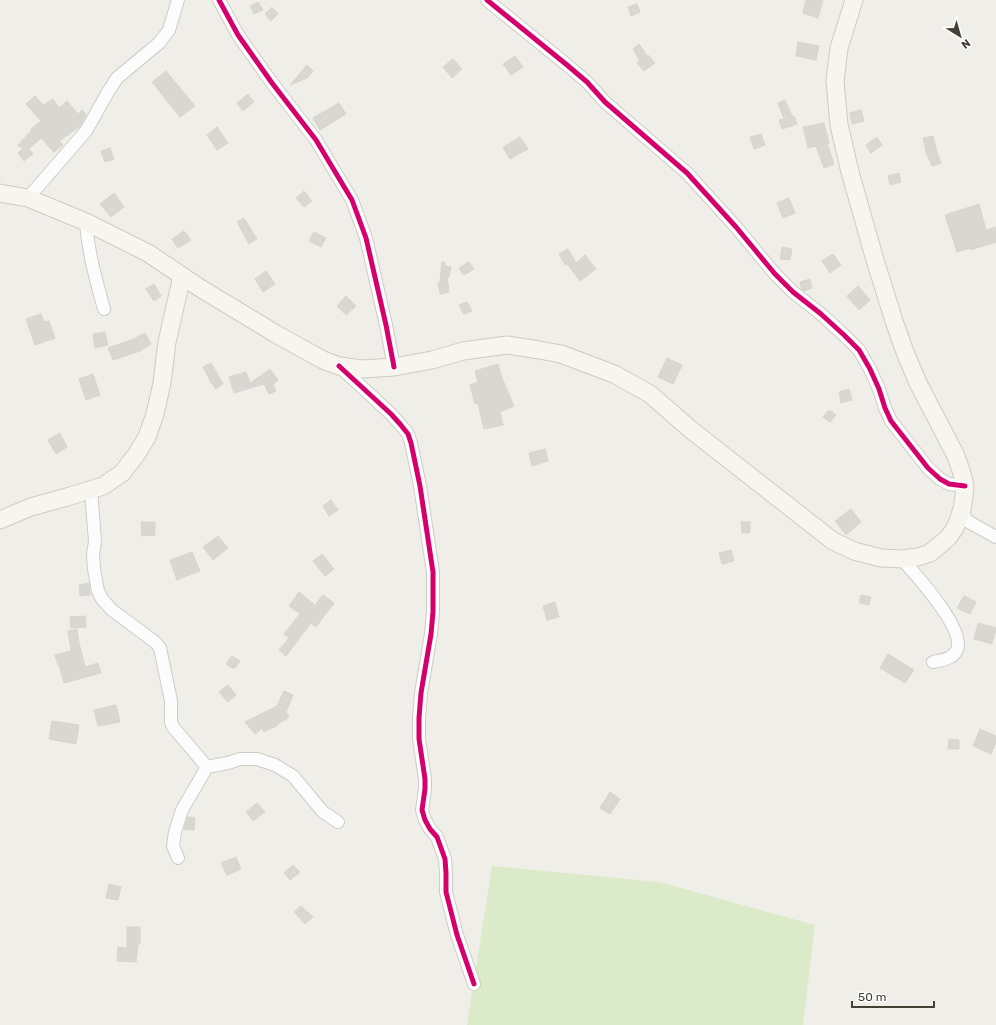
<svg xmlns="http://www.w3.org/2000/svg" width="996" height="1025" viewBox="0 0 996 1025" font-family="Rubik,sans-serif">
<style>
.green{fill:#dbeac8}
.building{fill:#d9d7d1;stroke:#d8d5ce}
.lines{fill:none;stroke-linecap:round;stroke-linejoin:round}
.street-casing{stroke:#ceccc6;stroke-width:14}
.secondary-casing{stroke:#cfcbbf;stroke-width:19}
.street{stroke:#fdfcfc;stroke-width:12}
.secondary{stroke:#f6f5ee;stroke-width:17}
.cycleway-casing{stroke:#fff;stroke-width:8}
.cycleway{stroke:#d6006c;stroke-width:5}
</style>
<rect width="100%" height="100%" fill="#f0eee8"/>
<path class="green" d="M492 866 659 882 815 925 803 1025H467Z"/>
<path class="building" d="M806 0H823L818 18 803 13Z
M258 2 263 10 254 14 250 6Z
M637 4 640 12 631 16 628 7Z
M272 7 278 14 271 21 265 14Z
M798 42 819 46 816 60 796 56Z
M639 44 647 56 648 55 655 63 644 71 637 63 640 61 633 49Z
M515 56 523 67 511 75 503 64Z
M453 59 462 69 452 78 443 67Z
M307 65 313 71 307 78 290 85Z
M166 71 195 106 180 117 152 82Z
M248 94 254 102 243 111 237 103Z
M35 96 43 105 53 99 59 108 67 101 78 114 82 110 86 115 79 127 59 141 63 145 54 152 41 138 29 149 33 154 24 161 18 153 23 149 18 145 32 130 31 129 41 121 26 104Z
M785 100 792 116H794L797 124 782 129 779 120 784 119 778 103Z
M339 103 346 114 320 130 313 118Z
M861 110 864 121 852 124 850 113Z
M824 123 829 143H827L834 164 824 168 816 146 808 148 803 127Z
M217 127 228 143 217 150 207 135Z
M761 134 765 145 754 149 750 137Z
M933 136 937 152 941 163 932 166 926 152 923 138Z
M520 137 528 149 510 159 503 147Z
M877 137 882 145 871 153 866 145Z
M110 148 114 159 105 162 101 151Z
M899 173 901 182 890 185 888 176Z
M304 191 312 201 304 207 296 198Z
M114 193 124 207 111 217 100 204Z
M789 198 795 213 783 218 777 203Z
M979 204 986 230 996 227V242L970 250V248L957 252 945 215Z
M244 218 257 239 249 244 237 222Z
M184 231 191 240 178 248 172 239Z
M314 232 326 238 321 247 309 241Z
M782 247 792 249 790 260 780 259Z
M568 249 576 263 585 255 596 269 580 281 567 264 565 265 559 254Z
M833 254 841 265 830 273 822 261Z
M442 262H445V266L451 267 449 277H447L449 292 440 294 438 283 440 282Z
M469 262 474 269 464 275 459 268Z
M266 271 275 284 263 292 255 279Z
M810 279 812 288 804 291 802 290 800 282Z
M154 284 161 296 154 301 146 289Z
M858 286 870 300 859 310 847 296Z
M346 296 356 306 346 315 337 306Z
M467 302 472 311 464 314 459 305Z
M41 314 44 322 49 321 55 338 35 345 26 319Z
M105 332 108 345 95 348 93 334Z
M145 333 151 344 140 351 113 360 108 348 134 339Z
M667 358 682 365 673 384 658 377Z
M211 363 223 384 216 389 209 380H210L203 367Z
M498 364 502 378 514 406 500 412 503 425 484 429 478 403 475 404 470 385 478 382 475 371Z
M270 369 278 380 273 384 276 391 269 394 264 384 234 393 229 377 246 372 250 383Z
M93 374 100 395 86 400 79 379Z
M849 389 852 400 841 403 839 392Z
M828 411H831L836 415 830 422 823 417Z
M60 433 67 447 56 454 48 440Z
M545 449 548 461 532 466 529 453Z
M331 500 338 510 329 516 323 506Z
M851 509 861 522 846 535 835 521Z
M141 522H155V535L142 536Z
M741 522H750V533H742Z
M218 536 228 548 213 560 203 547Z
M731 550 734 561 722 564 719 553Z
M192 552 200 571 177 580 170 560Z
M322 554 334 569 325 576 313 561Z
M89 583 90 595 80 596 79 585Z
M299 592 315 605 323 595 334 603 316 627 311 623 286 656 279 650 289 638 284 634 300 614 289 606Z
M861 595 871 597 869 605 859 603Z
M964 596 976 602 970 614 957 608Z
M555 602 559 617 547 620 543 606Z
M85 616 86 627 71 628 70 617Z
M978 623 996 628 992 644 974 639Z
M77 629 79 643 85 667 98 663 101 673 64 683 59 665H58L55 655 71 651 68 631Z
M888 654 914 670 905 683 880 668Z
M232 656 240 661 235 668H232L226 664Z
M228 685 236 695 228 702 219 692Z
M284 691 293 695 286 712 289 717 278 724V725L264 732 262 728 255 734 245 722 277 706Z
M116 705 120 722 98 726 94 710Z
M52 721 79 725 76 744 49 739Z
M980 729 996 736V742L991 754 973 746Z
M949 739 959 740V749H948Z
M610 792 620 799 610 814 600 808Z
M257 803 265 812 253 821 246 812Z
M188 817 195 818 194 830 184 829Z
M236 857 241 869 227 875 221 863Z
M293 865 300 872 290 880 284 873Z
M109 884 121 887 118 900 106 898Z
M301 906 313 917 305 924 294 912Z
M127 927H140V944H138L136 962 117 961 118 947 127 948Z"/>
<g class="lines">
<g class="street-casing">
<path id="street" d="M219 0 238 35 272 83 316 140 352 200 366 238 386 325 394 367
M487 0 567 65 587 82 605 102 687 173 736 227 775 274 793 292 821 314 844 335 859 350 870 369 879 389 885 408 891 421 928 468 940 479 949 484 965 486
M28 198 86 131 108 92 117 78 159 43 169 30 178 0
M86 222C88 252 96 280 104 309
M339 366 391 414 400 424 408 434 411 443 420 486 433 572V612L431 634 421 693 419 718V739L425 779V789L422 810 425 820 430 829 437 837 445 859 446 873V892L457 935 474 984
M91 489 95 542 93 554 94 569 98 591 102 599 112 610 155 642 160 648 171 701V722L173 727 207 767
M962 509 967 521 996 537
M902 559C915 574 966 629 957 650 953 659 942 660 933 662
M178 858 173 846 175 832 182 810 207 767 228 763 240 759H257L275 765 293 776 323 812 338 822"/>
</g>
<g class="secondary-casing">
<path id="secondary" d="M0 193 28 198 86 222 148 253 200 288 276 334 323 360 339 366 362 369 394 367 432 360 463 351 507 345 539 350 561 354 614 374 650 394 690 429 833 541 854 551 881 558 902 559 918 557 930 553 948 538 955 528 958 521 962 509 964 497 965 486 961 470 955 454 918 383 905 352 894 321 875 260 850 172 839 125 835 81 839 48 854 0
M0 520 31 507 67 497 103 486 122 473 136 455 147 437 155 414 162 383 167 342 182 276"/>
</g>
<use href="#street" class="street"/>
<use href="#secondary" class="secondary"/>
<g class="cycleway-casing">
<path id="cycleway" d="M219 0 238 35 272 83 316 140 352 200 366 238 386 325 394 367
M487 0 567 65 587 82 605 102 687 173 736 227 775 274 793 292 821 314 844 335 859 350 870 369 879 389 885 408 891 421 928 468 940 479 949 484 965 486
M339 366 391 414 400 424 408 434 411 443 420 486 433 572V612L431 634 421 693 419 718V739L425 779V789L422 810 425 820 430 829 437 837 445 859 446 873V892L457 935 474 984"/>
</g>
<use href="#cycleway" class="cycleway"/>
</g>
<g transform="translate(960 36) rotate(143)" stroke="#ffffff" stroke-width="3" paint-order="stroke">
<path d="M0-3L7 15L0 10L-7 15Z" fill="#454035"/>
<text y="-6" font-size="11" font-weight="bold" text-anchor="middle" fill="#454035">N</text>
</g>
<path d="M852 1001v6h82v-6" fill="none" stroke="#454035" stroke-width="2"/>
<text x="858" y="1001" font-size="12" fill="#454035" stroke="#ffffff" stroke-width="3" paint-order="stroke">50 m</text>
</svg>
